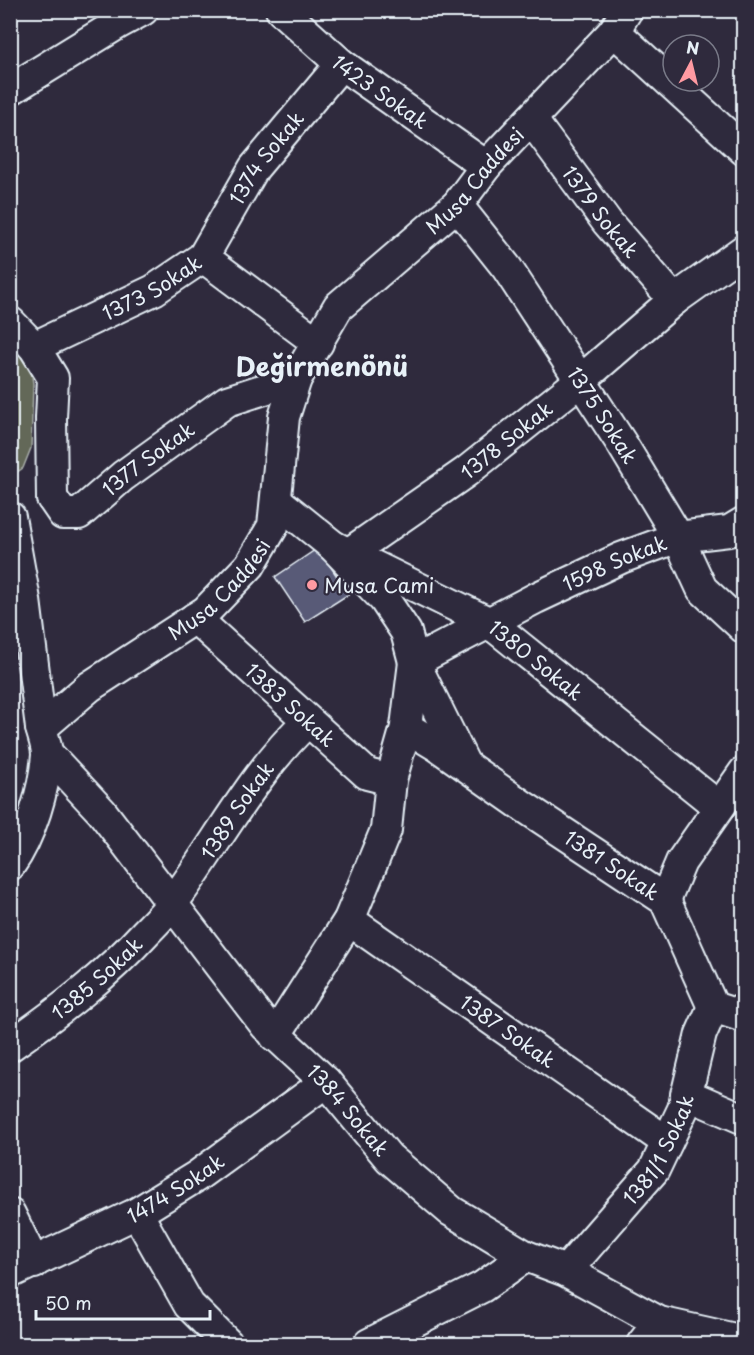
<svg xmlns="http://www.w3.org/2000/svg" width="754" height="1355" viewBox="0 0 754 1355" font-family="'Playpen Sans',sans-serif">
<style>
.green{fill:#646758;stroke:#a6aca8;stroke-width:1.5}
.building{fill:#585a77;stroke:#e8f1f8;stroke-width:1.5}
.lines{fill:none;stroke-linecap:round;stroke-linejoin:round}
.minor-casing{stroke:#e8f1f8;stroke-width:34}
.minor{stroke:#2f2a3d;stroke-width:30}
.poi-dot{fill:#ff9aa2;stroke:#2f2a3d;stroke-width:2}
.labels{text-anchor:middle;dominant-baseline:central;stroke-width:4.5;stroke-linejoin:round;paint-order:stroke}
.street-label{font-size:20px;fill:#e8f1f8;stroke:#2f2a3d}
.poi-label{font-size:20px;fill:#e8f1f8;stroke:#2f2a3d;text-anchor:start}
.district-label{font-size:26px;font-weight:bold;fill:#e8f1f8;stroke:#2f2a3d}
</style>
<rect width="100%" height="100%" fill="#2f2a3d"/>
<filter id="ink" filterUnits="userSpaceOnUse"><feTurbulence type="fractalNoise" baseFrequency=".0167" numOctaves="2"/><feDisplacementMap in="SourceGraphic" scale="12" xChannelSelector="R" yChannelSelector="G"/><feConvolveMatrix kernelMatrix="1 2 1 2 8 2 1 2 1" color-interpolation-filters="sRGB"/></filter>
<g filter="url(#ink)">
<path class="green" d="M10 322 28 346 33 384 31 448 23 468 11 476Z"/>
<path class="building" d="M318 548 349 594 305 622 275 577Z"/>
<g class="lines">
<g class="minor-casing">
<g id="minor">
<path id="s1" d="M281 10 341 64 486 166"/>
<path d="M614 31 744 150"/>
<path d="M10 90 119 23 143 10"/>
<path id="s2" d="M531 119 607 222 674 300"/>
<path id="s3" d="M457 205 507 268 622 444 678 537 702 589 744 628"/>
<path d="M203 257 318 343"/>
<path d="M10 322 34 347 53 378 51 418 52 498"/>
<path id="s4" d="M34 347 154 290 203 257 254 168 341 64"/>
<path id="s5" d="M52 498 63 514H79L123 476 227 401 296 379"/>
<path d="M276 500 333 546 384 599 406 632 414 662 464 763"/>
<path d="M10 517 25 600 41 728"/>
<path id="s6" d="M333 546 490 623 719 807"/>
<path id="s7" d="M348 554 466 472 580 381 674 300 744 250"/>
<path id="s8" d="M195 618 367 774 391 780"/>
<path id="s9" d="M414 662 536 598 621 558 678 537 729 531 744 522"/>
<path id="s10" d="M406 727 439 747 523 806 665 900 713 1007 744 1017"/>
<path id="s11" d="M47 753 102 812 265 1025 326 1082 389 1158 451 1211 526 1256 566 1271 659 1322 744 1341"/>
<path id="s12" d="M10 865C31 836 44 790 47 755 47 746 43 736 41 728L89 687 206 611 250 565 273 526 284 417 296 379 338 307 457 205 486 166 614 31 627 10"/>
<path d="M665 900 681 862 744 772"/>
<path id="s13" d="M349 920 667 1142"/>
<path d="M275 1036 349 920 386 830 391 780 406 727 414 662"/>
<path id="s14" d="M10 1046C60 1011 106 976 146 932 156 922 166 912 174 901 218 842 253 773 307 722"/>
<path d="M686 1094 744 1119"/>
<path d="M137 1213 189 1305 228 1344"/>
<path d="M10 1214 34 1263"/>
<path id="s15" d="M566 1271 654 1170 683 1109 701 1034 713 1007"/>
<path id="s16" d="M10 1273 137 1213 197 1176 326 1082"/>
<path d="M369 1344 482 1287 526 1256"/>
<path d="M642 1344 659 1322"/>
</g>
</g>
<use href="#minor" class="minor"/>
</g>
</g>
<circle class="poi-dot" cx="312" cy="585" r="6"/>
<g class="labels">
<g class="street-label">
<text stroke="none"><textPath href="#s1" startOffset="129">1423 Sokak</textPath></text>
<text stroke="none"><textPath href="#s4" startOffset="310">1374 Sokak</textPath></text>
<text stroke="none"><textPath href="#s12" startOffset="876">Musa Caddesi</textPath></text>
<text stroke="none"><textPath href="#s2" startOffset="116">1379 Sokak</textPath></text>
<text stroke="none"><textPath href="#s4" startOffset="132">1373 Sokak</textPath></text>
<text stroke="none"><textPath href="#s3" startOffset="256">1375 Sokak</textPath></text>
<text stroke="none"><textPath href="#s7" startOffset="195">1378 Sokak</textPath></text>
<text stroke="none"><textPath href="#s5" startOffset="124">1377 Sokak</textPath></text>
<text stroke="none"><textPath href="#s9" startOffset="224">1598 Sokak</textPath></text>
<text stroke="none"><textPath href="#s12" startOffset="372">Musa Caddesi</textPath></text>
<text stroke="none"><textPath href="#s6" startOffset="234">1380 Sokak</textPath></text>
<text stroke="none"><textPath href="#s8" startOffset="129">1383 Sokak</textPath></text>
<text stroke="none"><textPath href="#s14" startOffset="330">1389 Sokak</textPath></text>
<text stroke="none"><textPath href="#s10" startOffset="248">1381 Sokak</textPath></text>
<text stroke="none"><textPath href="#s14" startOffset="110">1385 Sokak</textPath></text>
<text stroke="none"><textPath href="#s13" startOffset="194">1387 Sokak</textPath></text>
<text stroke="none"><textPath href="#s11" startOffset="468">1384 Sokak</textPath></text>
<text stroke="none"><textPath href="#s15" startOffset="154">1381/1 Sokak</textPath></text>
<text stroke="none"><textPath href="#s16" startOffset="186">1474 Sokak</textPath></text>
</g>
<g class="poi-label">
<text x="324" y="585">Musa Cami</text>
</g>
<g class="district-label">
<text x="322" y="365">Değirmenönü</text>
</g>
</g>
<rect width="754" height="1355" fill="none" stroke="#2f2a3d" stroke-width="36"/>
<rect x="18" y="18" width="718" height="1319" fill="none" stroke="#e8f1f8" stroke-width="2" filter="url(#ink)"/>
<g transform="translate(691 63) rotate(7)"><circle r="28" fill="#2f2a3d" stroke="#797a88" stroke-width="1.5"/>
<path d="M0-4.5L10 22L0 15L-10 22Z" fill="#ff9aa2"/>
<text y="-9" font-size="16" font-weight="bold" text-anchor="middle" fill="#e8f1f8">N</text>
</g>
<path d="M36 1310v9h174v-9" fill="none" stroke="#e8f1f8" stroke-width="3"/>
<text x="45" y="1310" font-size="18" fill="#e8f1f8" stroke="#2f2a3d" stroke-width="4.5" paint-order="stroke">50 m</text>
</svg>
